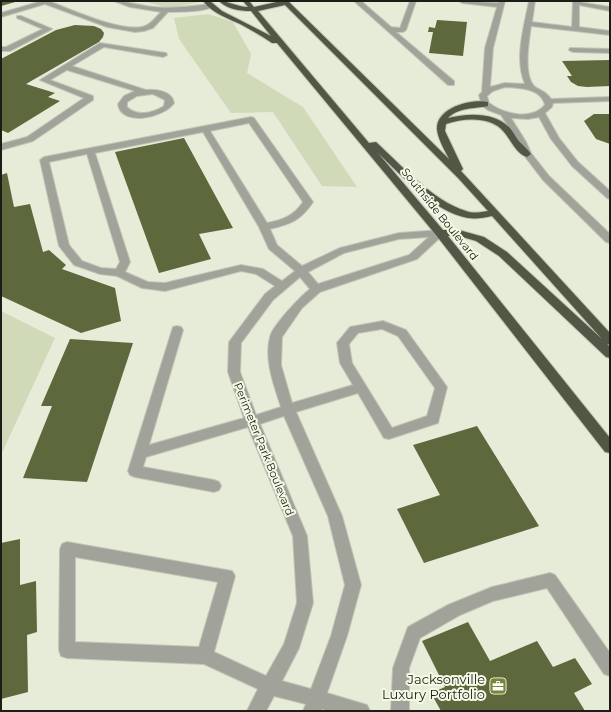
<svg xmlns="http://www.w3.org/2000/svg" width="611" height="712" viewBox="0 0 611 712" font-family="Montserrat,sans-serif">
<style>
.green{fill:#d0dab8}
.building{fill:#5d683d}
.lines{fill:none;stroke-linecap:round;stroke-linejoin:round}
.minor-casing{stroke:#c1c7b5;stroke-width:2}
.highway-casing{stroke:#c1c7b5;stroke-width:2}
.minor{fill:#a1a39b;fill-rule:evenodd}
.highway{fill:#515645;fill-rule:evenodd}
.labels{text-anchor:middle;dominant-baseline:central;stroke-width:4;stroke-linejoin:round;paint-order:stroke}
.street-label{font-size:11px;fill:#1b1d16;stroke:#f3f9e5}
.near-poi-label{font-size:13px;fill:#1b1d16;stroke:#f3f9e5;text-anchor:end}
</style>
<rect width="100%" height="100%" fill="#e6ecd8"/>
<path class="green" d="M142 1H201V2L168 8Z
M208 14 233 22 251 54 247 73 303 107 357 187 322 186 273 112 231 113 179 39 174 18Z
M1 311 55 338 1 455Z"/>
<path class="building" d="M1 1H19L1 6Z
M437 20 467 22 463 56 429 53 433 32H428L429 27 435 28Z
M75 25 94 26 101 29 104 33 103 37 99 42 26 84 55 93 48 97 60 101 8 133 1 130V59L56 30Z
M610 60V86L587 87 578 86 571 82 567 76H572L562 61Z
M594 114H610V144L596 139 584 121Z
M184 138 233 228 199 234 211 259 159 273 115 152Z
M7 173 14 207 30 204 43 252 49 250 66 265 62 269 115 288 121 321 81 333 1 296V175Z
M70 339 133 343 87 482 23 478 52 406H41Z
M477 426 539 526 424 563 397 509 440 495 413 445Z
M20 539V585L36 581 37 632 27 635 28 692 1 699V543Z
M468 622 490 661 537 641 553 667 575 658 592 684 574 693 585 711H441L431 693 445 687 422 641Z"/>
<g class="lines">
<g class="minor-casing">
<path id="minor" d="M42 1H52L51 2C72 10 125 34 145 26 151 24 156 17 161 12L130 7 114 1C128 1 140 6 154 7 173 9 192 6 211 4L214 6C206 12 179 12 168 12L153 28 144 31 135 32 107 27 45 4 1 17V13Z
M354 1H361L391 27 400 28 410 1H416L406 30 403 32H396L454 81V85H448Z
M459 1 498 3 499 1H505L493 48 490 87 505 83 525 84C514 59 524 27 529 1H535L532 22 572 27 573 1 610 7V11L579 5V27L610 31V35L531 26C529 41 523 74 534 86 538 90 545 90 551 99L610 97V101L553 103 552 107 545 113 559 138 578 162 610 191V199L607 198 572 166 551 139 539 117 528 119 511 118 526 142 531 153 549 176 610 234V243L606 242 543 180 523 154 518 142 501 115 488 110 482 106 479 95 482 92 485 48 497 7 462 3ZM505 87C520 88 541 88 545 105 531 121 504 114 489 103L487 96 493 91Z
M17 16H21L52 29 10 51H1V47H6L43 29 17 18Z
M100 43 166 53 167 55 163 57 104 47 72 66 146 90C156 89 172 91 174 103 164 118 121 127 118 104L124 96 135 91 67 70 50 80 93 96V100L33 141 1 150V144L27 137 84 98 40 80ZM153 94 165 100 164 106C153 113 137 117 127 107V102L137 96Z
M570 48 610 49V53L573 52 569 50Z
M251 117 254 118 313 202C300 221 291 224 270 229L277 245 302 266 340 248 399 233 440 230 445 233 417 259 320 292 302 308 282 337 281 365 292 403 353 385 340 363 337 343 350 327 383 321 406 330 447 387 438 423 389 439 384 438 358 393 296 412 342 516 361 585 347 636 327 693 367 705 370 711H329L322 709 321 711H303L306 704 274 696 266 711H247L258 689 204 664 67 658 61 656 59 650 60 549 62 544 67 542 232 571 235 576 214 652 266 676 284 644 297 603 293 536 248 427 146 457 143 467 214 480 219 482 221 486 219 490 214 492 135 477 130 475 128 471 173 327 177 326 181 327 183 330 149 445 244 418 228 372 229 342 265 294 275 286 256 274 241 271 165 291 142 288 117 276 100 274 74 265 59 246 40 160 44 157ZM249 123 303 202C294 216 282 220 267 223L210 131ZM203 132 259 227 269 249 295 271 282 281 263 269 241 265 165 283 148 282 125 272 130 262 95 153ZM87 154 120 262 116 269 101 268 82 261 69 245 49 162ZM429 237 409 255 318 284 308 272 344 253 399 239ZM300 277 310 289C300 297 273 325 270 337 264 360 274 385 281 407L256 415 240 372 241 343 273 300ZM382 329 398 336 435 388 427 416 392 428 352 363 349 344 358 333ZM284 416 328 516 345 585 331 636 311 689 282 681 299 648 313 603 307 536 260 424ZM75 557 218 582 199 647 75 642Z
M550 573 555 575 610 653V676L604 674 547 588 493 601 460 615 420 638 409 668V711H391L393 668 408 627 448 605 492 587Z"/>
</g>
<g class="highway-casing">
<path id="highway" d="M203 1H210L222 11 271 36 251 11C239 11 227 9 219 1 229 1 237 7 248 7L243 1H249L254 7 281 1H288L449 159C445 151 438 139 437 130 435 108 471 98 488 102V106C474 109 459 107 448 118 468 113 494 112 509 127 513 131 515 136 518 140 522 145 528 149 531 154L527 157C516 154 511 140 504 132 491 116 464 118 446 124L445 131 463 169 461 171 610 333V345L607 344 610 347V358L606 357 499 256 476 241 459 236H448L610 438V453L605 452 436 235 277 43H272C263 37 253 31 242 25 228 18 213 14 203 1ZM285 5 459 179 488 211C481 212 473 214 466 211 433 201 401 165 376 142L369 143 258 11ZM378 153C402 176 434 212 468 218 476 219 484 218 492 216L602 339 507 252 484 237 459 230H443Z"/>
</g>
<use href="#minor" class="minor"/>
<use href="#highway" class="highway"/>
</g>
<defs>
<g id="office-square" transform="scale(0.9)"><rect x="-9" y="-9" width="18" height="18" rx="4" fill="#768838" stroke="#f3f9e5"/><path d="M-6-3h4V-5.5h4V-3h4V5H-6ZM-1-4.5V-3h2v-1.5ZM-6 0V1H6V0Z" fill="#fff"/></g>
</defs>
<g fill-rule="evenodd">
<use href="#office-square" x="498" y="686"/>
</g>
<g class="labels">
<g class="street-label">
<text transform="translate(440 214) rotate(51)">Southside Boulevard</text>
<text transform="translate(264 449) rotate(68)">Perimeter Park Boulevard</text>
</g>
<g class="near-poi-label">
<text x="485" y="679">Jacksonville<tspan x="485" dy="15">Luxury Portfolio</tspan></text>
</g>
</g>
<rect width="611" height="712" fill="none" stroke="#1b1d16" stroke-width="4"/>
</svg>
